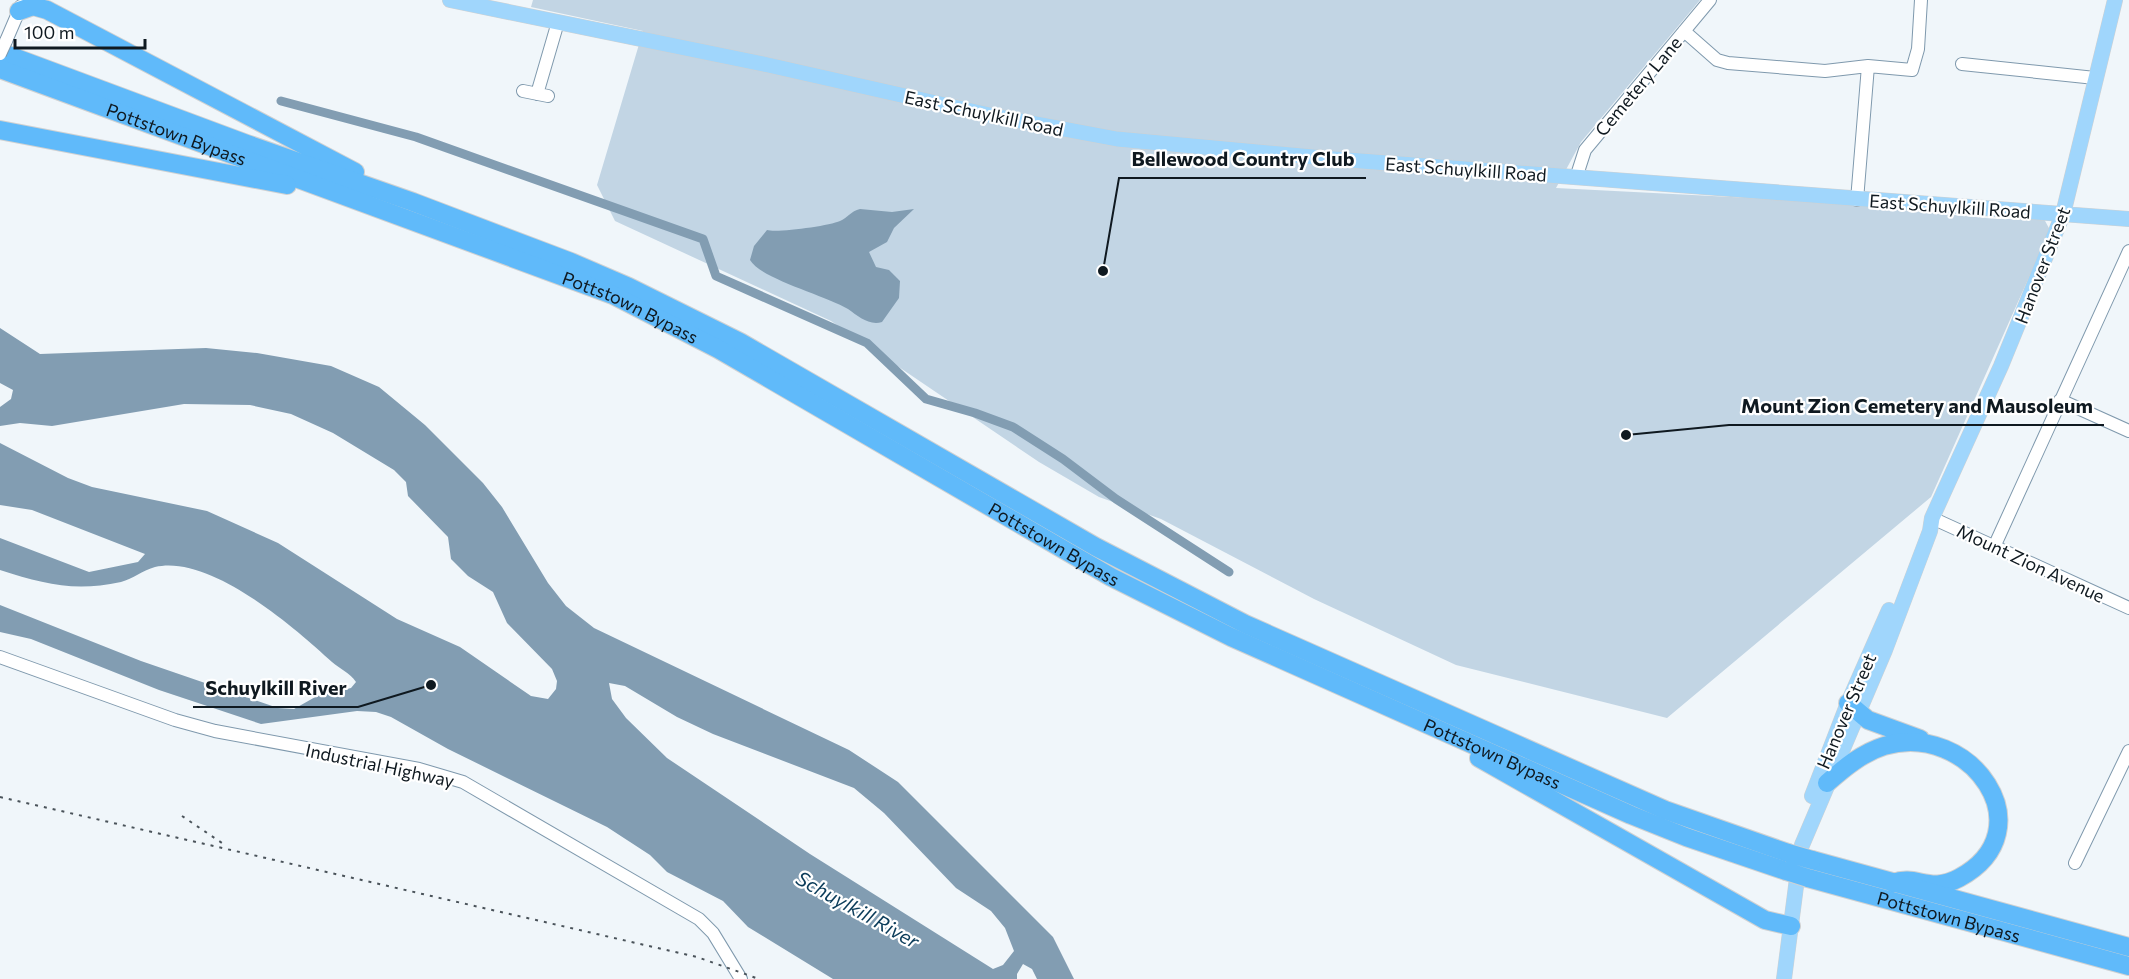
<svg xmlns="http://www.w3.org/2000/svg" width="2129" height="979" viewBox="0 0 2129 979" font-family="Commissioner,sans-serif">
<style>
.green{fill:#c2d5e4}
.water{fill:#829db2;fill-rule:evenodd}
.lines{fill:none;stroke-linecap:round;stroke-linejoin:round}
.canal{stroke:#829db2;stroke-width:9}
.minor-casing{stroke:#7f99ad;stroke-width:14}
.major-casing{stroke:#cfd1d2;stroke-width:16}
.highway-casing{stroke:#cfd1d2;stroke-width:20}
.minor{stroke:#fff;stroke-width:12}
.major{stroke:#a0d6fc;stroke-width:15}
.highway{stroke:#60bafa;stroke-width:18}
.rail{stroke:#4a535a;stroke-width:2;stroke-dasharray:3 6;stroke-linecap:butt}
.minor-bridge-casing{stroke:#7f99ad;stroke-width:14;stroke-linecap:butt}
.highway-bridge-casing{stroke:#cfd1d2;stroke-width:20;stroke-linecap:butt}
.minor-bridge{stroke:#fff;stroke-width:12}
.highway-bridge{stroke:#60bafa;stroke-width:18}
.labels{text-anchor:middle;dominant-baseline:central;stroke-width:4.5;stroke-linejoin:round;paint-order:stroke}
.street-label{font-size:18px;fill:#0f1920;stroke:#fff}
.water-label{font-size:20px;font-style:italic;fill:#0b3c5a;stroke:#fff}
.leader{fill:none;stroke:#0f1920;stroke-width:2}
.callout-dot{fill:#0f1920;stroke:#fff;stroke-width:2}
.callout-label{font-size:20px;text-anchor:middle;font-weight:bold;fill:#0f1920;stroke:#fff;stroke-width:4.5;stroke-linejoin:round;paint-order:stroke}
</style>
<rect width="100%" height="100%" fill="#f0f6fa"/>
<path class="green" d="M533 0H1700L1581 142 1556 188 1809 201 1996 219H2044L2050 230 1931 497 1667 718 1456 665 1314 599 1161 519 1099 497 1039 462 831 321 615 221 597 185 643 31 531 7Z"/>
<path class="water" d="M860 209 892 212 914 209 894 228 887 242 869 252 876 267 889 270 900 281 899 298 882 322C869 326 858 316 848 309 825 295 761 279 750 260L754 246 767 230C777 233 829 226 840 221 847 218 851 211 860 209Z
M0 328 40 354 206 348 257 353 331 366 379 387 425 425 483 483 502 507 548 583 566 606 594 628 849 750 898 782 1053 937 1074 979H1037L1032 969 1023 964 1017 974V979H833L748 927 723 901 667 872 650 855 607 827 448 749 391 717 376 712 357 711 261 724 159 690 31 639 0 632V605L141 661 278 708 294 709 317 696 351 688 356 682C350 673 340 669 332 662 294 627 210 554 155 567 143 570 133 579 121 582 74 592 44 584 0 570V538L89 572 138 562 145 554 32 510 0 505V443L68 478 92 487 207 511 278 543 397 619 460 647 531 696 548 699 556 689 557 681 552 669 507 623 493 592 468 576 451 559 448 537 408 496 406 482 394 470 333 433 291 414 250 405 184 404 52 426 20 423 0 426V407L11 399 13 390 0 383ZM609 683 625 686 677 717 713 734 854 788 884 813 956 888 991 911 1005 928 1014 951 1003 965 993 969 810 854 667 758 626 718 612 699Z"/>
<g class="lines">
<path class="canal" d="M281 101 416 137 703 239 716 276 867 343 926 399 975 413 1013 427 1063 459 1116 499 1229 572"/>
<g class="minor-casing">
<path id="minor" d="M1684 31 1717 60 1728 63 1825 71 1868 66
M6 41 21 6
M1962 64 2095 78
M523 91 548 96
M537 94 558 22
M1576 178 1585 150 1710 0
M1857 200 1868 66 1912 70 1918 49 1921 0
M2060 400 2129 431
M1932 518 2129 608
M1994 547 2129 251
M0 657 175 720 215 731 419 769 463 782 699 919 713 933 741 979
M2075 863 2129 751"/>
</g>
<g class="major-casing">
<path id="major" d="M450 0 768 65 994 116 1117 139 1335 159 2129 219
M1812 796 1848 703 1889 610
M1802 845 1885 650 1930 531 1932 518 2001 366 2063 214 2115 0
M1784 979 1799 863"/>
</g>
<g class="highway-casing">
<g id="highway">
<path d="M19 11 33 6 47 10 355 172"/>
<path d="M0 52 247 144 413 202 571 262 629 287 740 342 1096 547 1245 624 1665 810 1788 853"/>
<path id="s1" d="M0 69 613 295 718 349 1111 577 1231 637 1631 815 1686 837 1786 871"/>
<path d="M0 130 287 185"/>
<path d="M1848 703 1868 720 1920 739"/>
<path d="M1479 758 1765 920 1791 926"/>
<path d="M1827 783C1844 768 1862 753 1884 746 1970 720 2048 830 1959 878 1929 894 1917 874 1893 883"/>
<path d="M1812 860 2129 947"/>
<path id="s2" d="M1808 878 2129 966"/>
</g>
</g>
<use href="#minor" class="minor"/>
<use href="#major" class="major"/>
<use href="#highway" class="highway"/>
<path class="rail" d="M0 797 697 957 759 979
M182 816 222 843"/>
<g class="minor-bridge-casing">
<path id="minor-bridge" d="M0 54 6 41"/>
</g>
<g class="highway-bridge-casing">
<path id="highway-bridge" d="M1788 853 1812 860
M1786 871 1808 878"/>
</g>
<use href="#minor-bridge" class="minor-bridge"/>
<use href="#highway-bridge" class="highway-bridge"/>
</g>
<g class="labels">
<g class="street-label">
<text transform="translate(1638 86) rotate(-50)">Cemetery Lane</text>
<text transform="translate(984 113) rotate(12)">East Schuylkill Road</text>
<text stroke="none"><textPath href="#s1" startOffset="188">Pottstown Bypass</textPath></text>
<text transform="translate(1466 169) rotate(4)">East Schuylkill Road</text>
<text transform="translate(1950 206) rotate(4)">East Schuylkill Road</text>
<text transform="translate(2042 265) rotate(-69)">Hanover Street</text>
<text stroke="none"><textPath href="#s1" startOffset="674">Pottstown Bypass</textPath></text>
<text stroke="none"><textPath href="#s1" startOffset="1160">Pottstown Bypass</textPath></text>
<text transform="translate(2031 563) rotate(25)">Mount Zion Avenue</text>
<text transform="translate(1846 711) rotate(-67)">Hanover Street</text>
<text stroke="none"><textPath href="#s1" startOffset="1646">Pottstown Bypass</textPath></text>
<text transform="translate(380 765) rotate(12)">Industrial Highway</text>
<text stroke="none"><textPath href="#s2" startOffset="146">Pottstown Bypass</textPath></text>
</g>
<g class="water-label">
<text transform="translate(858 909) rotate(29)">Schuylkill River</text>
</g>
</g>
<path class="leader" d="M1103 271L1119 178H1366M1626 435L1729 425H2104M431 685L358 707H193"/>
<g class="callout-dot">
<circle cx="1103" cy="271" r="6"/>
<circle cx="1626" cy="435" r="6"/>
<circle cx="431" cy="685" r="6"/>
</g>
<g class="callout-label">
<text x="1243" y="166">Bellewood Country Club</text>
<text x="1917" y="413">Mount Zion Cemetery and Mausoleum</text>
<text x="276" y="695">Schuylkill River</text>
</g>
<path d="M15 39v9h130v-9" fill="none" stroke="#0f1920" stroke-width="3"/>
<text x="24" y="39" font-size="18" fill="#0f1920" stroke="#ffffff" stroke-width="4.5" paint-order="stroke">100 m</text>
</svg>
